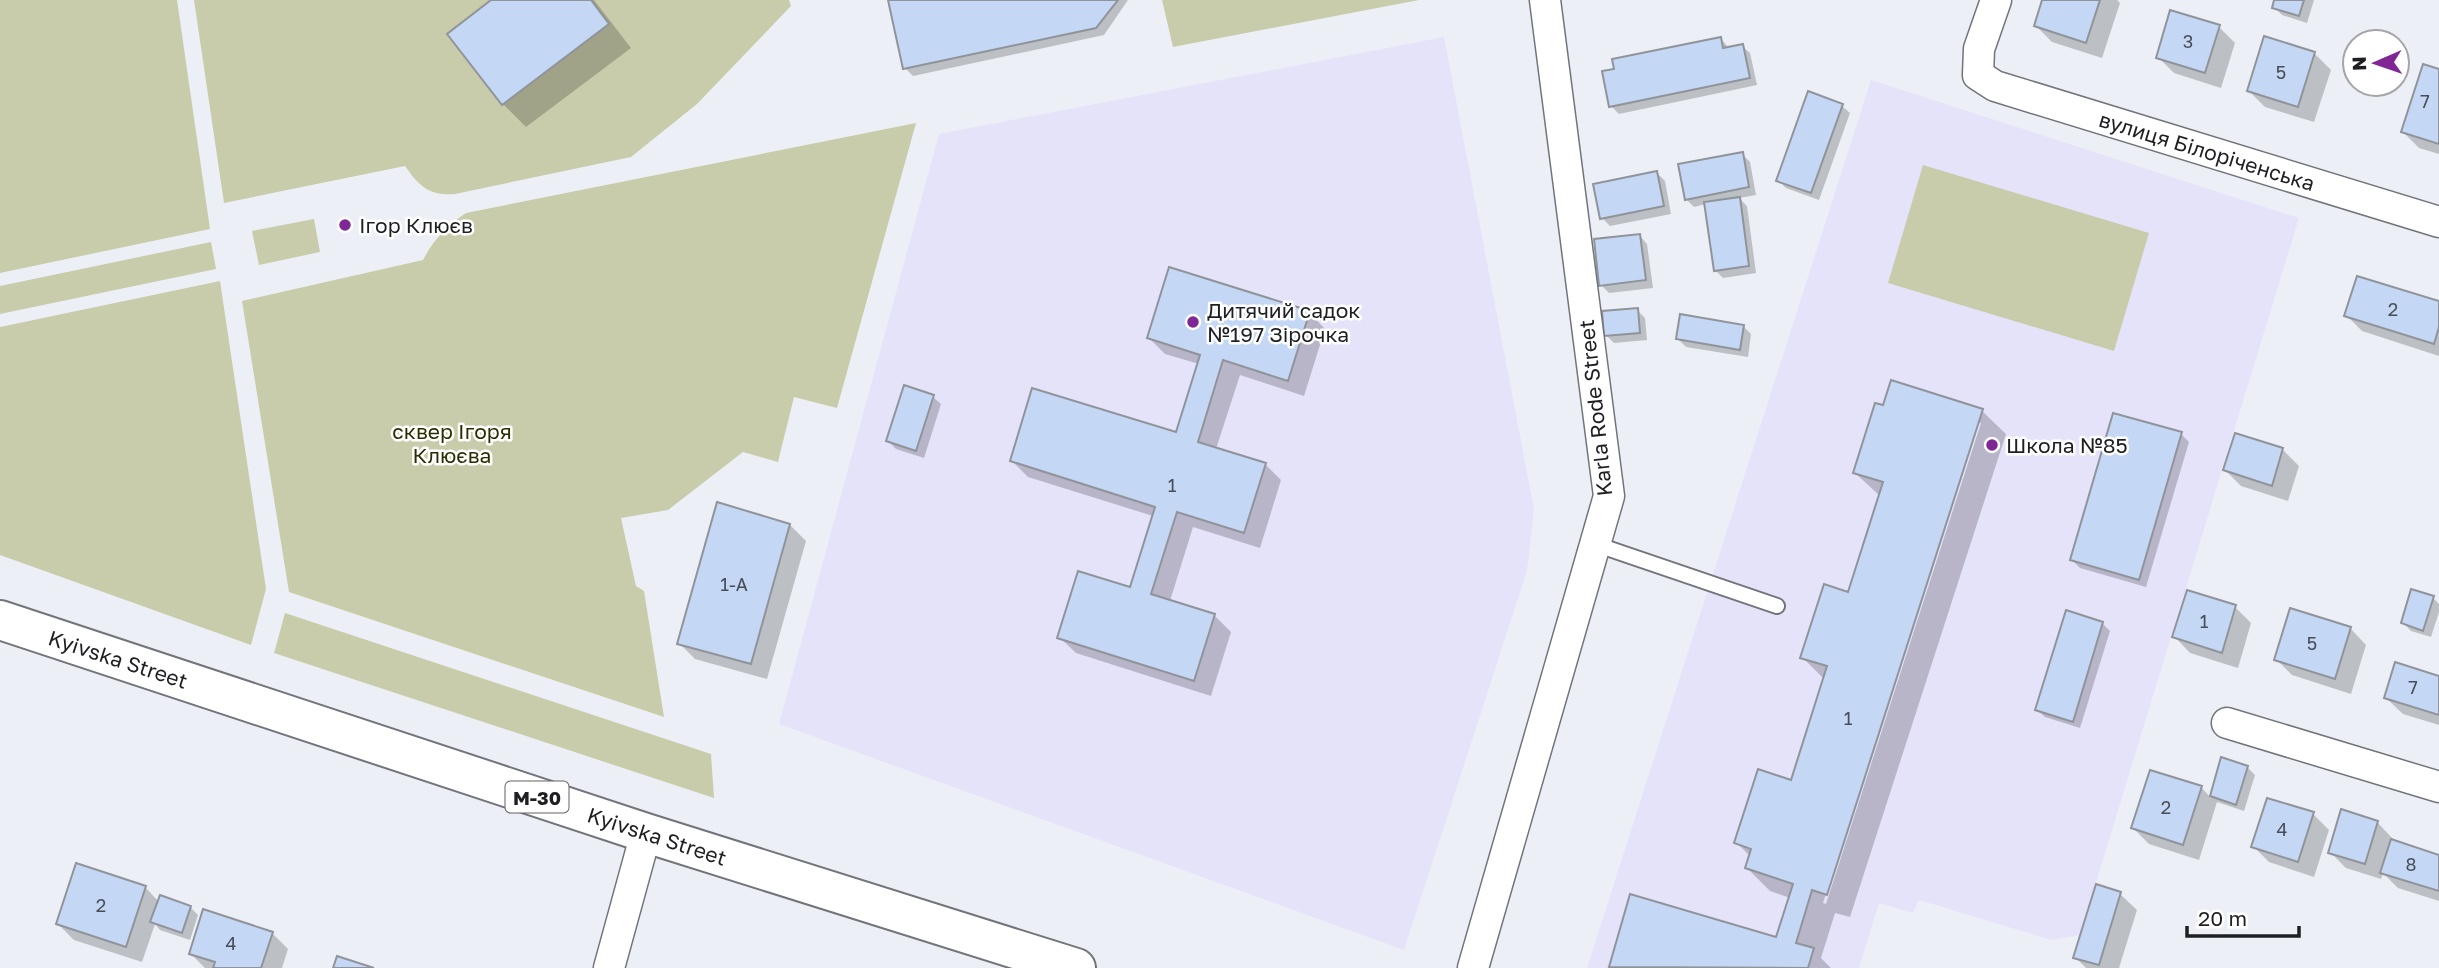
<svg xmlns="http://www.w3.org/2000/svg" width="2439" height="968" viewBox="0 0 2439 968" font-family="'Golos Text',sans-serif">
<style>
.education{fill:#e5e3f9}
.green{fill:#c9ccaa}
.shadow{fill:#0003;fill-rule:evenodd}
.building{fill:#c4d8f5;stroke:#90949a;stroke-width:2}
.lines{fill:none;stroke-linecap:round;stroke-linejoin:round}
.lane-casing{stroke:#71757b;stroke-width:18}
.street-casing{stroke:#71757b;stroke-width:33}
.highway-casing{stroke:#71757b;stroke-width:42}
.lane{stroke:#fff;stroke-width:14}
.street{stroke:#fff;stroke-width:30}
.highway{stroke:#fff;stroke-width:38}
.poi-dot{fill:#7f2795;stroke:#fff;stroke-width:2.5}
.labels{text-anchor:middle;dominant-baseline:central;stroke-width:5;stroke-linejoin:round;paint-order:stroke}
.number-label{font-size:18px;fill:#484d57}
.shield{fill:#fff;stroke:#626264;stroke-width:2}
.shield-label{font-size:19px;font-weight:bold;fill:#1e1f22}
.street-label{font-size:21px;fill:#1e1f22;stroke:#fff}
.poi-label{font-size:21px;fill:#1e1f22;stroke:#fff;text-anchor:start}
.park-label{font-size:21px;fill:#2c2e00;stroke:#fff}
</style>
<rect width="100%" height="100%" fill="#ecf0f6"/>
<path class="education" d="M1444 37 1534 509 1527 571 1404 950 779 724 939 134Z
M1871 80 2299 218 2080 935 2051 940 1919 900 1913 913 1879 903 1859 968H1587Z"/>
<path class="green" d="M0 0H177L210 229 0 273Z
M194 0H789L791 6 697 104 631 157 455 194C429 196 419 186 405 166L224 203Z
M1162 0H1419L1173 47Z
M916 123 837 408 794 397 778 462 743 452 668 510 621 518 636 586 644 591 664 717 289 592 242 301 423 260C434 239 446 227 466 213Z
M1923 165 2149 233 2114 351 1888 283Z
M314 219 320 252 259 265 252 231Z
M211 242 216 269 0 314V286Z
M220 281 266 589 251 645 0 555V327Z
M285 613 711 754 714 798 274 653Z"/>
<path class="shadow" d="M494 0H594L631 48 526 127 503 104Z
M890 0H1128L1104 35 913 76 905 68Z
M2044 0H2117L2120 3 2102 58 2052 42 2036 26Z
M2276 0H2314L2307 23 2282 15 2274 7Z
M2219 27 2235 43 2221 88 2174 73 2158 57Z
M1721 39 1729 48 1742 46 1750 53 1757 85 1619 114 1611 106Z
M2315 54 2331 70 2314 122 2265 107 2249 91Z
M2439 71V154L2419 148 2403 132Z
M1842 106 1850 113 1819 200 1786 188 1778 180Z
M1742 154 1750 162 1756 195 1739 198 1747 206 1756 273 1723 278 1715 270 1706 204 1694 207 1686 199Z
M1657 173 1665 181 1671 214 1610 226 1602 218Z
M1640 236 1647 244 1653 288 1609 293 1601 285Z
M2439 303V356L2362 331 2346 315Z
M1637 310 1645 318 1647 340 1614 343 1606 335Z
M1309 312 1325 329 1304 396 1240 375 1216 449 1265 464 1281 480 1260 548 1193 527 1170 601 1214 615 1231 632 1211 696 1076 653 1059 637 1131 589 1153 516 1028 477 1012 461 1177 435 1199 364 1165 354 1149 338Z
M1744 327 1751 334 1748 357 1686 347 1678 339Z
M1892 382 1982 411 2006 434 1850 917 1835 913 1821 958 1831 968H1612L1611 966 1778 939 1790 898 1770 891 1747 868 1750 856 1736 842 1792 782 1825 680 1802 657 1849 594 1880 496 1854 472ZM1977 423H1981L1826 904 1823 903Z
M933 397 941 404 924 458 896 449 888 441Z
M2181 434 2189 442 2146 587 2080 568 2072 560Z
M2236 435 2283 450 2299 466 2288 501 2241 486 2225 470Z
M790 525 806 541 767 679 695 659 679 643Z
M2433 598 2439 604V612L2431 637 2411 631 2403 623Z
M2235 607 2251 623 2238 668 2190 653 2174 636Z
M2102 623 2110 631 2080 728 2045 717 2037 710Z
M2350 628 2366 645 2351 694 2292 675 2276 659Z
M2439 678V725L2403 714 2386 698Z
M2223 760 2247 767 2255 775 2244 811 2217 802 2199 860 2149 844 2133 828 2201 787 2211 798Z
M2313 814 2329 830 2314 877 2269 862 2253 846Z
M2377 822 2393 839 2392 842 2439 856V901L2398 888 2383 873 2381 879 2346 868 2330 852Z
M145 887 159 902 190 907 198 915 190 940 160 930 155 924 142 962 74 940 58 924Z
M2120 894 2137 910 2119 968H2086L2075 957Z
M272 933 288 949 282 968H205L191 954Z"/>
<path class="building" d="M491 0H591L609 24 502 105 447 34Z
M888 0H1118L1096 28 903 69Z
M2042 0H2100L2086 43 2034 26Z
M2274 0H2304L2299 16 2272 8Z
M2170 10 2220 25 2205 73 2156 58Z
M2264 36 2315 52 2298 107 2247 91Z
M1721 37 1723 48 1743 44 1750 78 1609 107 1602 71 1614 69 1612 59Z
M2423 64 2439 69V144L2401 132Z
M1808 91 1843 104 1811 193 1776 181Z
M1743 152 1749 187 1685 200 1678 164Z
M1657 171 1664 206 1600 219 1593 184Z
M1740 197 1749 266 1714 271 1704 202Z
M1640 234 1646 280 1599 286 1594 239Z
M1169 267 1310 311 1288 381 1223 360 1198 442 1266 463 1244 533 1177 512 1151 594 1215 614 1194 681 1057 638 1078 571 1130 587 1155 507 1010 461 1032 388 1176 432 1200 355 1147 338Z
M2357 276 2439 301V327L2434 344 2344 316Z
M1638 308 1640 333 1604 336 1602 311Z
M1680 314 1744 325 1740 350 1676 339Z
M1891 380 1983 409 1827 895 1812 890 1796 943 1814 948 1808 968 1609 967 1630 894 1776 937 1793 884 1745 868 1751 849 1734 843 1758 769 1791 780 1827 666 1800 658 1824 584 1848 592 1883 482 1853 473 1875 403 1883 405Z
M904 385 934 395 916 451 886 441Z
M2113 413 2182 432 2139 580 2070 560Z
M2235 433 2283 448 2272 486 2223 470Z
M717 502 790 524 751 664 677 644Z
M2411 589 2434 596 2423 631 2401 623Z
M2187 590 2236 605 2222 653 2172 637Z
M2290 608 2351 627 2335 679 2274 660Z
M2066 610 2103 622 2073 722 2035 710Z
M2395 662 2439 676V715L2384 698Z
M2221 757 2248 766 2236 805 2210 796Z
M2150 770 2202 786 2183 845 2131 828Z
M2267 798 2314 812 2298 862 2251 847Z
M2341 809 2378 821 2365 864 2328 853Z
M2391 839 2439 855V891L2380 873Z
M76 863 146 886 126 947 56 924Z
M2096 884 2121 892 2099 965 2073 958Z
M160 895 191 906 182 933 150 922Z
M203 909 273 932 261 968H213L215 962 189 954Z
M337 956 374 968H333Z"/>
<g class="lines">
<g class="lane-casing">
<path id="lane" d="M1595 544 1777 606"/>
</g>
<g class="street-casing">
<path id="street" d="M1996 0 1979 49 1978 75 1995 86 2439 222
M2227 723 2439 787
M609 968 646 833
M1473 968 1609 496 1545 0"/>
</g>
<g class="highway-casing">
<path id="highway" d="M0 620 646 833 1076 968"/>
</g>
<use href="#lane" class="lane"/>
<use href="#street" class="street"/>
<use href="#highway" class="highway"/>
</g>
<g class="poi-dot">
<circle cx="345" cy="225" r="7"/>
<circle cx="1193" cy="322" r="7"/>
<circle cx="1992" cy="445" r="7"/>
</g>
<g class="labels">
<g class="number-label">
<text x="2188" y="41">3</text>
<text x="2281" y="72">5</text>
<text x="2425" y="101">7</text>
<text x="2393" y="309">2</text>
<text x="1172" y="485">1</text>
<text x="734" y="584">1-А</text>
<text x="2204" y="621">1</text>
<text x="2312" y="643">5</text>
<text x="2413" y="687">7</text>
<text x="1848" y="718">1</text>
<text x="2166" y="807">2</text>
<text x="2282" y="829">4</text>
<text x="2411" y="864">8</text>
<text x="101" y="905">2</text>
<text x="231" y="943">4</text>
</g>
<rect class="shield" x="505.5" y="781.5" width="63" height="31" rx="5"/>
<g class="shield-label">
<text x="537" y="797">М-30</text>
</g>
<g class="street-label">
<text transform="translate(2207 151) rotate(17)">вулиця Білоріченська</text>
<text transform="translate(1595 408) rotate(-96)">Karla Rode Street</text>
<text transform="translate(118 659) rotate(18)">Kyivska Street</text>
<text transform="translate(657 836) rotate(18)">Kyivska Street</text>
</g>
<g class="poi-label">
<text x="359" y="225">Ігор Клюєв</text>
<text x="1207" y="310">Дитячий садок<tspan x="1207" dy="24">№197 Зірочка</tspan></text>
<text x="2006" y="445">Школа №85</text>
</g>
<g class="park-label">
<text x="452" y="431">сквер Ігоря<tspan x="452" dy="24">Клюєва</tspan></text>
</g>
</g>
<g transform="translate(2376 63) rotate(268)"><circle r="33" fill="#ffffff" stroke="#a5a5a7" stroke-width="2"/>
<path d="M0-5L12 26L0 18L-12 26Z" fill="#7f2795"/>
<text y="-10" font-size="19" font-weight="bold" text-anchor="middle" fill="#1e1f22">N</text>
</g>
<path d="M2187 926v10h112v-10" fill="none" stroke="#1e1f22" stroke-width="3.5"/>
<text x="2198" y="926" font-size="21" fill="#1e1f22" stroke="#ffffff" stroke-width="5" paint-order="stroke">20 m</text>
</svg>
